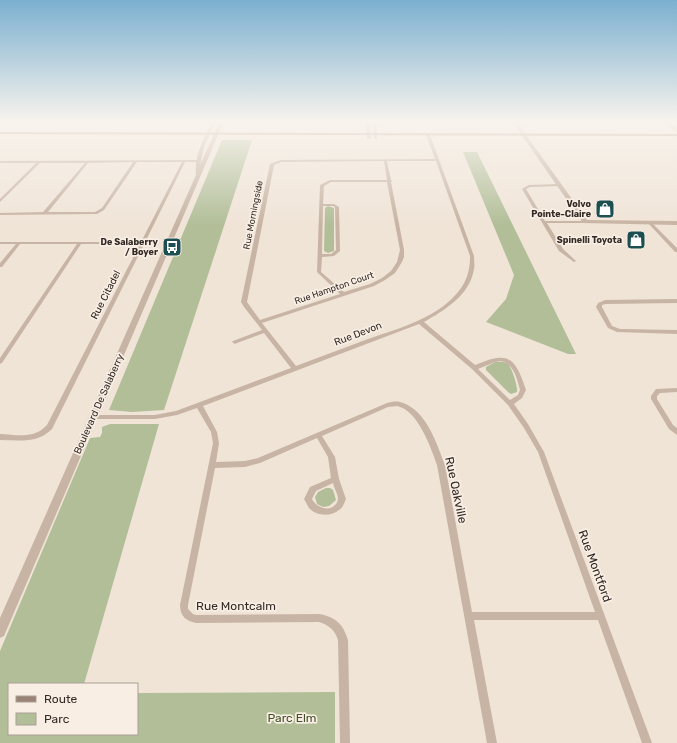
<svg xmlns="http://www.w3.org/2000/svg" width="677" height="743" viewBox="0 0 677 743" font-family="Rubik,sans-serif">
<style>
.green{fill:#b1be98}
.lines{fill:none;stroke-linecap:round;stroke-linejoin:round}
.minor{fill:#c7b4a4;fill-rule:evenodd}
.tertiary{fill:#c7b4a4;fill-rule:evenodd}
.secondary{fill:#9a8375;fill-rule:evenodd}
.labels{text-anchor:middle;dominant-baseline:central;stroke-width:3.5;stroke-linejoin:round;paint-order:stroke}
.far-poi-label{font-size:9px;font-weight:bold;fill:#332925;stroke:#f8eee3;text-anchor:end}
.far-street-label{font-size:9px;fill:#332925;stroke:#f8eee3}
.street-label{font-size:10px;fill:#332925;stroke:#f8eee3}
.near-street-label{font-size:12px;fill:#332925;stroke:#f8eee3}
.near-park-label{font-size:12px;fill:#42502a;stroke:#f8eee3}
</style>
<rect width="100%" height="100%" fill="#f0e4d7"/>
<path class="green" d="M222 140H252L164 410 132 412 109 410Z
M463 152H477L576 354H568L486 322 506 299 514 275Z
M328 206 334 208V251L328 253 324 251 325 208Z
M495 362C499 362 504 361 508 364 512 368 518 387 517 392L511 394 508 392 486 370V367Z
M110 424H159L84 684H9V734H137V693L335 692V743H0V651L90 438 100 437 102 433V427Z
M326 488H330L333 490 336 500 329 506 323 507 317 504 315 497 318 492Z"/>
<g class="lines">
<path class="minor" d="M366 121H370L371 138 369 139 367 138Z
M370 121H373L377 125V139L374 138 373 125Z
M428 134 430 135 474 256C474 260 475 265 474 269 470 295 445 310 424 322L475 365C508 351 515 356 526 390L522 398 514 404 528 424 544 452 652 743H642L598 620H474L497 743H487L437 465C431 448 418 410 397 406 395 406 391 407 388 407L322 436 335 457 339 479 346 499C344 503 343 508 339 510 331 517 316 516 309 508 307 505 306 502 304 499L310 487 331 478 328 457 317 438 260 463 245 467 215 468 188 605V609L193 614 196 615 319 614C336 617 343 624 348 640L350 743H340L338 640C335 630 329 625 319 622L196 623C186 621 180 616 180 605L213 443 211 432 197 408 177 415 155 419H92L91 417 92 415H155L176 411 291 368 264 333 237 343 235 344 232 342 233 341 262 330 244 307 241 302 270 164 281 160 435 159 426 135ZM384 161 387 180H330L320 185 317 272 340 294 260 320 247 302 274 165 281 162ZM387 161H436L470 256C470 268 468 278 461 288 441 317 400 328 368 339 344 348 320 357 296 366L262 323 374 286 385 280 395 273 402 262 404 257V250L391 182 392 181 391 180ZM331 182H387L400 250 397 262 391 271 382 278 370 284 344 292 321 272 322 257 334 256 340 251 339 207 334 204H323L324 186ZM323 206H333L335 207 336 250 331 254H322ZM419 324 472 369 508 405 524 428 538 452 595 612H472L445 465C436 442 426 409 400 402 396 401 391 402 387 403L258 458 245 461 216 462 219 443 217 432 203 406ZM501 361C514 364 517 379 520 390L518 395 510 400 478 369 495 362ZM333 483C334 488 338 494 338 499 338 500 337 503 336 504 329 513 316 507 312 499L316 491Z
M198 160 200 161 199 162H185L52 429C37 444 19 440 0 440V434C18 435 34 439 47 425L140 244H81L2 363 0 364V358L77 244H20L2 267H0V263L16 244H0V242H141L182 162H137L104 210 97 214 0 215V213L43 212 85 163H40L0 202V199L36 163H0V161ZM133 162 102 208 95 212H48L88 163Z
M560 184V186H559L530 187 526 189 545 221H585L587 222 585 223H547L563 249 576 261 574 262 559 251 522 189 529 185Z
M649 222H651L677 248V252H675L649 224Z
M677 299V303L606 304 602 305V307L612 326 620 329 677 330V334L617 332 608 328 596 307 598 303 605 300Z
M677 388V392L660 393 657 396V399L673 425 677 428V435L669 429 651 399V396L656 389Z"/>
<path class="tertiary" d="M212 121H216L204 147 200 165 220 121H224L4 636 0 638V618L196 175C194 156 204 138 212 121Z
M512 121H516L587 220 677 221V225L583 223Z
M662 121H667L677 129V132Z"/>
<path class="secondary" d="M0 132 677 134V136L0 134Z"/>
</g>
<linearGradient id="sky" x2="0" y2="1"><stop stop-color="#7bb0d0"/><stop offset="0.54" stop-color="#f8f3ed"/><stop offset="1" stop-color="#f8f3ed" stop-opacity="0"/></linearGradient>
<rect width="677" height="225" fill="url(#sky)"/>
<defs>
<g id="shop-square" transform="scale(1)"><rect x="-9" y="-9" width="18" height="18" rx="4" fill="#1c4f52" stroke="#f8eee3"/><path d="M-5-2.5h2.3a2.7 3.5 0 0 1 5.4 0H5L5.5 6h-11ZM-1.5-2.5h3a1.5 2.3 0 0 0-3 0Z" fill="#fff"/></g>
<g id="bus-square" transform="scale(1)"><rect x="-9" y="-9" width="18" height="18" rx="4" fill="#1c4f52" stroke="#f8eee3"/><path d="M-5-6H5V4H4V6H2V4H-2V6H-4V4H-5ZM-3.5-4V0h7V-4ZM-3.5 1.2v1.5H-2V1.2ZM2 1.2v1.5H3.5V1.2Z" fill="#fff"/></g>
</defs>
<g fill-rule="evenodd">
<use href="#shop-square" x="605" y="209"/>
<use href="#shop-square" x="636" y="240"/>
<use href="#bus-square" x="172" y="247"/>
</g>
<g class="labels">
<g class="far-poi-label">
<text x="591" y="204">Volvo<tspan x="591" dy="10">Pointe-Claire</tspan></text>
<text x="622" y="240">Spinelli Toyota</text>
<text x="158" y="242">De Salaberry<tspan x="158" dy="10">/ Boyer</tspan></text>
</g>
<g class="far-street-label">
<text transform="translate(253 215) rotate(-79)">Rue Morningside</text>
<text transform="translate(334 288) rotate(-19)">Rue Hampton Court</text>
</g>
<g class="street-label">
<text transform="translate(106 295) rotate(-63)">Rue Citadel</text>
<text transform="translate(358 334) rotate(-21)">Rue Devon</text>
<text transform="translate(99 404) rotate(-66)">Boulevard De Salaberry</text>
</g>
<g class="near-street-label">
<text transform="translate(456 490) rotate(78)">Rue Oakville</text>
<text transform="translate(595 566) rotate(70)">Rue Montford</text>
<text x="236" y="606">Rue Montcalm</text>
</g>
<g class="near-park-label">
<text x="292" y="718">Parc Elm</text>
</g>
</g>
<rect x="8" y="683" width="130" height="52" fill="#f8eee3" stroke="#a99f97"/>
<rect x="16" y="696" width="20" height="6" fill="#9a8375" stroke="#a99f97"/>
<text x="44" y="703" font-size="12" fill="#332925">Route</text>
<rect x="16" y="713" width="20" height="12" fill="#b1be98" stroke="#a99f97"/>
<text x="44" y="723" font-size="12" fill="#332925">Parc</text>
</svg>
